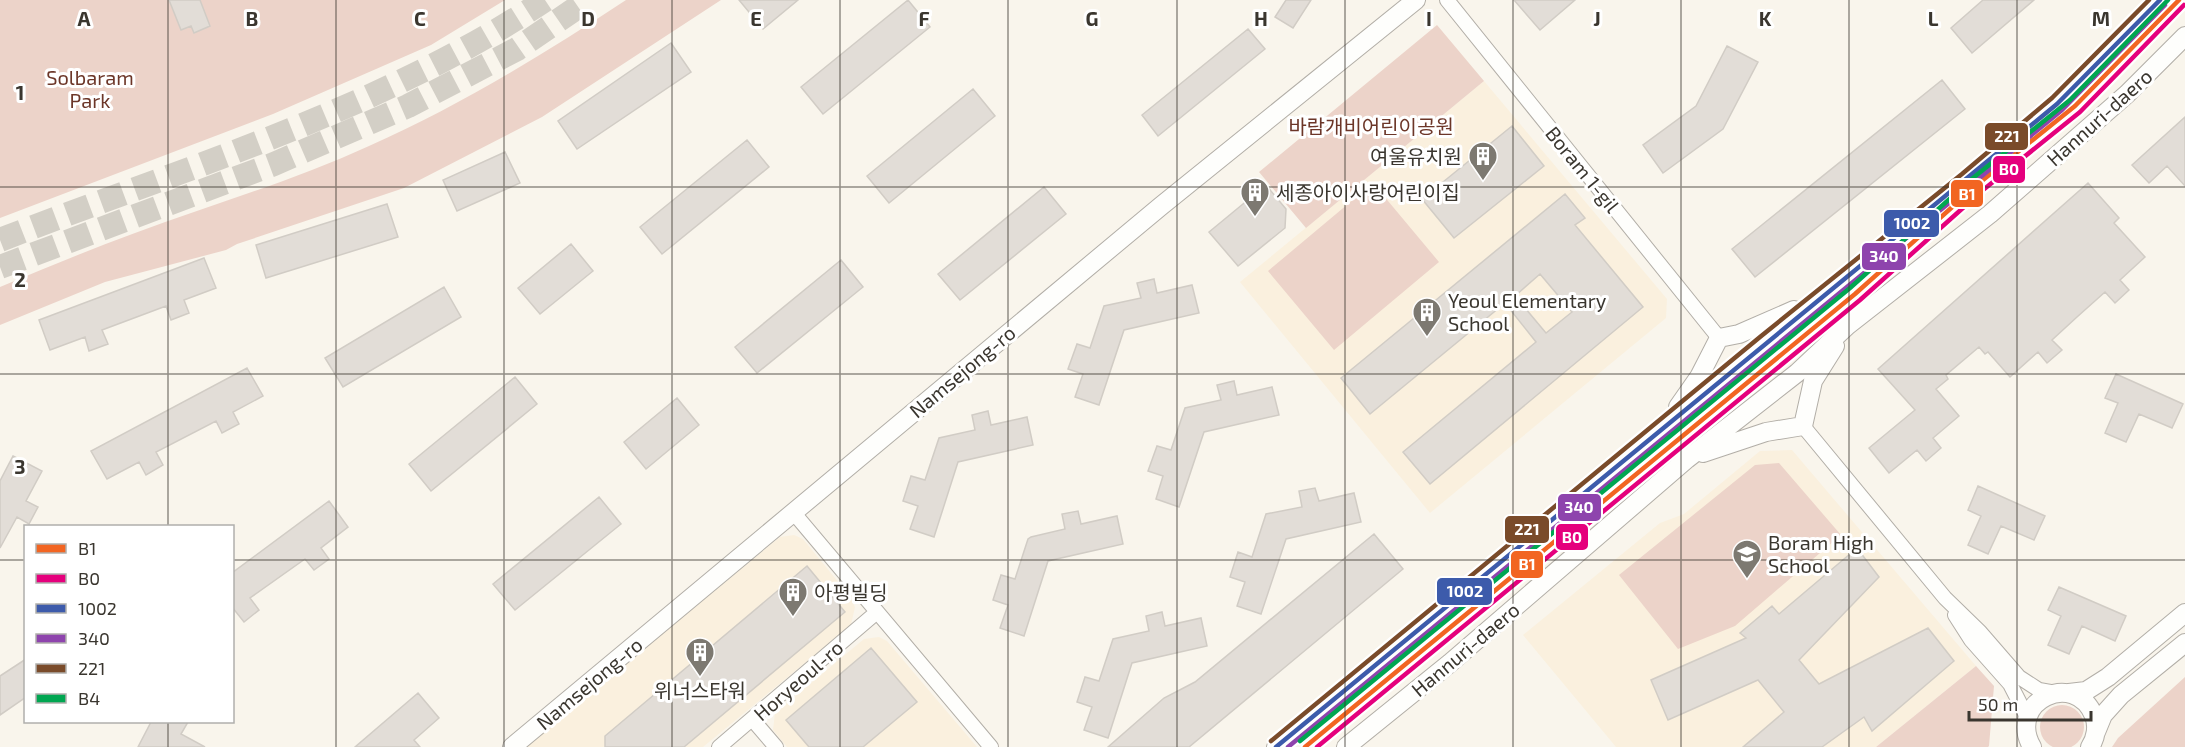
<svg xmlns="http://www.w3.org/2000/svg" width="2185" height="747" viewBox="0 0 2185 747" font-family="'Exo 2','Noto Sans KR',sans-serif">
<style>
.built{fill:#faf0de}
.green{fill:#ecd3c9}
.building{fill:#e2ddd7;stroke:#d1ccc5;stroke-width:1.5;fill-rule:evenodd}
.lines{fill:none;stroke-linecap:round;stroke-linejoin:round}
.trunk-tunnel{stroke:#d3cfc6;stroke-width:24;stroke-dasharray:24 12;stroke-linecap:butt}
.minor-casing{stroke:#b2aea7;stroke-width:16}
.tertiary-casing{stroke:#b2aea7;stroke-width:20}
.minor{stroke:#fefefc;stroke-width:14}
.tertiary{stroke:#fefefc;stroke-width:18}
.bus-1-casing{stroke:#fff;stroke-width:9}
.bus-2-casing{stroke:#fff;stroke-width:9}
.bus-3-casing{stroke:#fff;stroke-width:9}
.bus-4-casing{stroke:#fff;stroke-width:9}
.bus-5-casing{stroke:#fff;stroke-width:9}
.bus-6-casing{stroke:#fff;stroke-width:9}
.bus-1{stroke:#f26522;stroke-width:4.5}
.bus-2{stroke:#e5007d;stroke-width:4.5}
.bus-3{stroke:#3d5bab;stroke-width:4.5}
.bus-4{stroke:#8e44ad;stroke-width:4.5}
.bus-5{stroke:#7a4b2a;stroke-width:4.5}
.bus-6{stroke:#00a651;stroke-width:4.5}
.grid{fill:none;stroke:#3a362f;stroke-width:1.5;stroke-opacity:0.55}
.labels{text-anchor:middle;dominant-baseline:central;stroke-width:6;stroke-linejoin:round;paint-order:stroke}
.park-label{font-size:20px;fill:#6c3628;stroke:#fff}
.street-label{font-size:20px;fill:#3a362f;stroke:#fff}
.poi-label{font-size:20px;fill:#3a362f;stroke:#fff;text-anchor:start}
.grid-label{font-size:20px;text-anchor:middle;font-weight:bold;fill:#3a362f;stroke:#fff;stroke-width:6;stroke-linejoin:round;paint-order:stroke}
.line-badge{stroke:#fff;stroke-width:2}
.badge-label{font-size:16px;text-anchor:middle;font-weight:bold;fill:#fff}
</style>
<rect width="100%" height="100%" fill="#f9f5ec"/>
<path class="built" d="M1484 81 1667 299 1666 318 1430 513 1240 282Z
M1792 450 1976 666 1876 747H1616L1523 635 1660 523 1684 514 1760 451Z
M794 535 803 539 849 595 855 607 851 625 703 747H525L780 537Z
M879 637 887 641 977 747H787L773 730 775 713 864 639Z"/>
<path class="green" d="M0 0H505L431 45 273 114 0 218Z
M626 0H721L542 117 404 188 237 244 226 250 105 282 0 325V287C45 268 89 250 135 233 213 204 293 181 369 146 459 106 544 54 626 0Z
M1437 25 1484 81 1306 228 1259 172Z
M1373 183 1439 262 1334 350 1268 271Z
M1779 463 1841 535 1735 626 1678 649 1619 575 1755 465Z
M1976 666 1994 686 1989 746 1988 747H1876Z
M2185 677V747H2112L2118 738Z
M2040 727a22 22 0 1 1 44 0a22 22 0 1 1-44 0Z"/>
<path class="building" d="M169 0H200L210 26 194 33 191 26 181 30Z
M739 0H798L763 29Z
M908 0 930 27 823 114 801 87Z
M1286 0H1311L1293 28 1275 17Z
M1514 0H1575L1540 30Z
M1983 0H2034L1972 53 1951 28Z
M1248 29 1265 49 1158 136 1142 115Z
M671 43 691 72 577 149 558 121Z
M1727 46 1758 62 1723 129 1663 173 1643 145 1696 106Z
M1942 80 1965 109 1755 277 1732 249Z
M973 89 995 116 889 203 867 176Z
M2185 117V186L2167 166 2149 183 2132 165Z
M1512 126 1544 166 1454 238 1422 199Z
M747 140 769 167 662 254 640 227Z
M505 152 520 183 457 211 443 180Z
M2088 183 2119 218 2114 223 2145 257 2120 280 2129 290 2115 303 2105 292 2077 317 2052 340 2062 350 2047 363 2038 352 2010 377 1988 352 1985 354 1979 347 1946 375 1948 379 1936 389 1959 416 1933 438 1941 448 1926 461 1917 450 1889 473 1869 448 1915 410 1878 369Z
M1266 185 1286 209 1285 228 1238 266 1209 232Z
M1044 187 1066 214 960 300 938 274Z
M1565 194 1585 218 1575 225 1643 307 1430 484 1403 452 1536 342 1505 303 1370 414 1341 378ZM1540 274 1572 312 1546 333 1515 296Z
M387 204 398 237 266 278 256 245Z
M571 244 593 271 540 314 518 288Z
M204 258 216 288 184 300 189 313 171 320 166 306 102 330 108 344 89 351 85 337 50 350 39 320Z
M841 260 863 287 757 373 735 347Z
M1154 279 1157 293 1192 285 1199 313 1124 330 1099 405 1075 397 1083 374 1068 369 1077 344 1090 348 1104 306 1141 298 1137 283Z
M444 287 461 317 343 387 325 358Z
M247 368 263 396 233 412 239 424 222 433 216 421 156 452 163 465 146 475 139 462 107 479 91 451Z
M2116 374 2183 404 2172 428 2139 414 2126 442 2105 433 2118 403 2105 398Z
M515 377 537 404 431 491 409 464Z
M1234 381 1237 395 1272 387 1279 415 1204 432 1179 507 1156 499 1163 476 1148 471 1157 446 1171 450 1185 408 1221 400 1217 385Z
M677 398 699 425 646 469 624 442Z
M988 411 991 425 1027 417 1033 445 958 462 934 537 910 529 918 506 903 501 911 476 925 480 939 438 975 430 972 415Z
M13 456 42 471 26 501 38 507 29 524 17 517 0 548V481Z
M1978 486 2045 516 2034 540 2001 526 1988 554 1968 545 1981 516 1968 510Z
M1315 488 1319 501 1354 493 1361 522 1286 539 1261 614 1237 606 1245 582 1230 577 1238 552 1252 557 1266 514 1302 507 1299 491Z
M599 497 621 524 515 610 493 584Z
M329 501 348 527 321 548 329 559 314 570 305 559 250 598 259 610 244 622 232 607V573Z
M1078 511 1081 524 1117 516 1123 544 1048 561 1024 636 1000 628 1008 605 993 600 1001 575 1015 579 1028 539 1031 537 1065 529 1062 514Z
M1374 534 1403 569 1189 747H1108L1164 698 1195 682Z
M1857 548 1879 577 1799 660 1819 684 1928 628 1954 661 1872 731 1864 717 1822 747H1743L1784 712 1758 680 1668 720 1651 680 1746 638 1740 633 1772 606 1779 614Z
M807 566 845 612 684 747H605V736Z
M2059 587 2126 616 2115 641 2082 626 2069 654 2048 645 2061 616 2048 610Z
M1162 612 1165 626 1201 618 1207 646 1132 663 1108 738 1084 730 1092 707 1077 702 1085 677 1099 681 1113 639 1149 631 1146 616Z
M871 648 917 702 863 747H809L786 720Z
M26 659V697L0 715V676Z
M418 693 439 718 414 740 420 747H355Z
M151 722H188L181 734 205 747H138Z"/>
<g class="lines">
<path class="trunk-tunnel" d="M0 240C183 168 381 110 545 0
M0 267 274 164 408 106 517 49 588 0"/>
<g class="minor-casing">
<path id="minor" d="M1447 0 1719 338
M1803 426 1945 598 1980 632 2019 677 2039 690 2056 693
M793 512 991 747
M1955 615 1971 640 2010 684 2027 717
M752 719 776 747
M719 747 877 612"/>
</g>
<g class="tertiary-casing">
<path id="tertiary" d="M1678 407 1699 377 1719 338 1739 334 1794 310
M1703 453 1766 432 1803 426 1813 381 1835 346
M2069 693 2086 691 2108 677 2185 613
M2096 732 2103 715 2121 695 2185 643
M512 747 1161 206 1416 0
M1276 747 1765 343 1967 180 2057 104 2160 0
M1346 747 1450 663 1687 459 1797 373 1847 326 1990 214 2127 94 2185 36
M2032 747C2006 701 2075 669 2094 716 2098 726 2096 738 2090 747"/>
</g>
<use href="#minor" class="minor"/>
<use href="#tertiary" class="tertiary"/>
<g class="bus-1-casing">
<path id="bus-1" d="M1305 747 1855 294 1978 184 2075 106 2179 0"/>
</g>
<g class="bus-2-casing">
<path id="bus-2" d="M1317 747 1860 300 1983 190 2080 112 2184 5"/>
</g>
<g class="bus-3-casing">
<path id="bus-3" d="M1276 747 2057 104 2160 0"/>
</g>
<g class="bus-4-casing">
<path id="bus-4" d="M1288 747 2062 110 2165 5"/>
</g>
<g class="bus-5-casing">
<path id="bus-5" d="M1271 741 1760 337 1962 174 2052 98 2149 0"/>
</g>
<g class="bus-6-casing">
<path id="bus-6" d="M1300 741 1850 288 1973 178 2070 100 2168 0"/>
</g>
<use href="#bus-1" class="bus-1"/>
<use href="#bus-2" class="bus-2"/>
<use href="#bus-3" class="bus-3"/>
<use href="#bus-4" class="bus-4"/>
<use href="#bus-5" class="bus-5"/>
<use href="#bus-6" class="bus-6"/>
</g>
<path class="grid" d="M168 0V526M336 0V747M504 0V747M672 0V747M840 0V747M1008 0V747M1177 0V747M1345 0V747M1513 0V747M1681 0V747M1849 0V747M2017 0V747M0 187H2185M0 374H2185M0 560H26M232 560H2185M168 722V747"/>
<defs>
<g id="building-pin" transform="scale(1.5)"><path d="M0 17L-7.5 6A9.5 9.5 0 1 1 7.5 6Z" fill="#7d7971" stroke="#fff"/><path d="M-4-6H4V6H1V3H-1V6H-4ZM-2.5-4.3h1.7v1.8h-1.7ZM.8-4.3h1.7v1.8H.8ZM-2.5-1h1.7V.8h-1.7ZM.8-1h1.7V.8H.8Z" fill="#fff"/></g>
<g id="school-pin" transform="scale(1.5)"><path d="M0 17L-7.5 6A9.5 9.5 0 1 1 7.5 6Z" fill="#7d7971" stroke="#fff"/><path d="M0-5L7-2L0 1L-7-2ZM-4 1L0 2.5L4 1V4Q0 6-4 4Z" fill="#fff"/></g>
</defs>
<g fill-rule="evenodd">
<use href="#building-pin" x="1483" y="156"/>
<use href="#building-pin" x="1255" y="192"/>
<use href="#building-pin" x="1427" y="312"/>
<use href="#school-pin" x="1747" y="554"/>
<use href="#building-pin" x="793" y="592"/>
<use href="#building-pin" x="700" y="652"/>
</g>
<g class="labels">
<g class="park-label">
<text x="90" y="77">Solbaram<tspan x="90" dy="23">Park</tspan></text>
<text x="1371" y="126">바람개비어린이공원</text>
</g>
<g class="street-label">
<text transform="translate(2099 117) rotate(-42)">Hannuri-daero</text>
<text transform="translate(1583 169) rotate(51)">Boram 1-gil</text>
<text transform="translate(962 371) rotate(-40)">Namsejong-ro</text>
<text transform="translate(1465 649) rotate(-40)">Hannuri-daero</text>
<text transform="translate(798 680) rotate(-41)">Horyeoul-ro</text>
<text transform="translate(589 683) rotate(-40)">Namsejong-ro</text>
</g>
<g class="poi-label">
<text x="1462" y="156" text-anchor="end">여울유치원</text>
<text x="1276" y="192">세종아이사랑어린이집</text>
<text x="1448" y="300">Yeoul Elementary<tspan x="1448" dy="23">School</tspan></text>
<text x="1768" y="542">Boram High<tspan x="1768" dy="23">School</tspan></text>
<text x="814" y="592">아평빌딩</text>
<text x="700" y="690" text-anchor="middle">위너스타워</text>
</g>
</g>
<g class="grid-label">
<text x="84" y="26">A</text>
<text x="252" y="26">B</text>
<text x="420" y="26">C</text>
<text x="588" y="26">D</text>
<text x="756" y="26">E</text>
<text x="924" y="26">F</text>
<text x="1092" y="26">G</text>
<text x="1261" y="26">H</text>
<text x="1429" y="26">I</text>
<text x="1597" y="26">J</text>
<text x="1765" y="26">K</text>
<text x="1933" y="26">L</text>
<text x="2101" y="26">M</text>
<text x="20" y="100">1</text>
<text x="20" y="287">2</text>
<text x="20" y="474">3</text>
</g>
<g class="line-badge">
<rect x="1984" y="122" width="45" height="29" rx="6" fill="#7a4b2a"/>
<rect x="1992" y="155" width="34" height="29" rx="6" fill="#e5007d"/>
<rect x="1950" y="179" width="34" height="29" rx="6" fill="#f26522"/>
<rect x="1883" y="209" width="57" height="29" rx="6" fill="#3d5bab"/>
<rect x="1861" y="242" width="46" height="29" rx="6" fill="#8e44ad"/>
<rect x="1557" y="493" width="45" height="29" rx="6" fill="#8e44ad"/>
<rect x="1504" y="515" width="46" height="29" rx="6" fill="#7a4b2a"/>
<rect x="1555" y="523" width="34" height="28" rx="6" fill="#e5007d"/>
<rect x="1510" y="550" width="34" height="29" rx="6" fill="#f26522"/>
<rect x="1436" y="577" width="57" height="29" rx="6" fill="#3d5bab"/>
</g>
<g class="badge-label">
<text x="2007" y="142">221</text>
<text x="2009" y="175">B0</text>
<text x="1967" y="200">B1</text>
<text x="1912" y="229">1002</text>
<text x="1884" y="262">340</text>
<text x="1579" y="513">340</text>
<text x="1527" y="535">221</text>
<text x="1572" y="543">B0</text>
<text x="1527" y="570">B1</text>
<text x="1465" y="597">1002</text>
</g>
<rect x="24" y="525" width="210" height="198" fill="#ffffff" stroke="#b0afac" stroke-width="1.5"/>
<rect x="36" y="544" width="30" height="9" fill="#f26522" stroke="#b0afac" stroke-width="1.5"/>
<text x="78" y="555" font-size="18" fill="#3a362f">B1</text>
<rect x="36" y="574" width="30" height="9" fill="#e5007d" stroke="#b0afac" stroke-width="1.5"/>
<text x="78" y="585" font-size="18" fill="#3a362f">B0</text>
<rect x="36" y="604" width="30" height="9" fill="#3d5bab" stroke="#b0afac" stroke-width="1.5"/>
<text x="78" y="615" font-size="18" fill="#3a362f">1002</text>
<rect x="36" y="634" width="30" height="9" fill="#8e44ad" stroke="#b0afac" stroke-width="1.5"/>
<text x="78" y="645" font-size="18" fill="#3a362f">340</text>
<rect x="36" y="664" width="30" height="9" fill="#7a4b2a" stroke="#b0afac" stroke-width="1.5"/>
<text x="78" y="675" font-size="18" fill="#3a362f">221</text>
<rect x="36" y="694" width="30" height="9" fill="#00a651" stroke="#b0afac" stroke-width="1.5"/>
<text x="78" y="705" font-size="18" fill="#3a362f">B4</text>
<path d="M1969 711v9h122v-9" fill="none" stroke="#3a362f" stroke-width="3"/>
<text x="1978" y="711" font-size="18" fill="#3a362f" stroke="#ffffff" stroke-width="4.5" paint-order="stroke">50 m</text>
</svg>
